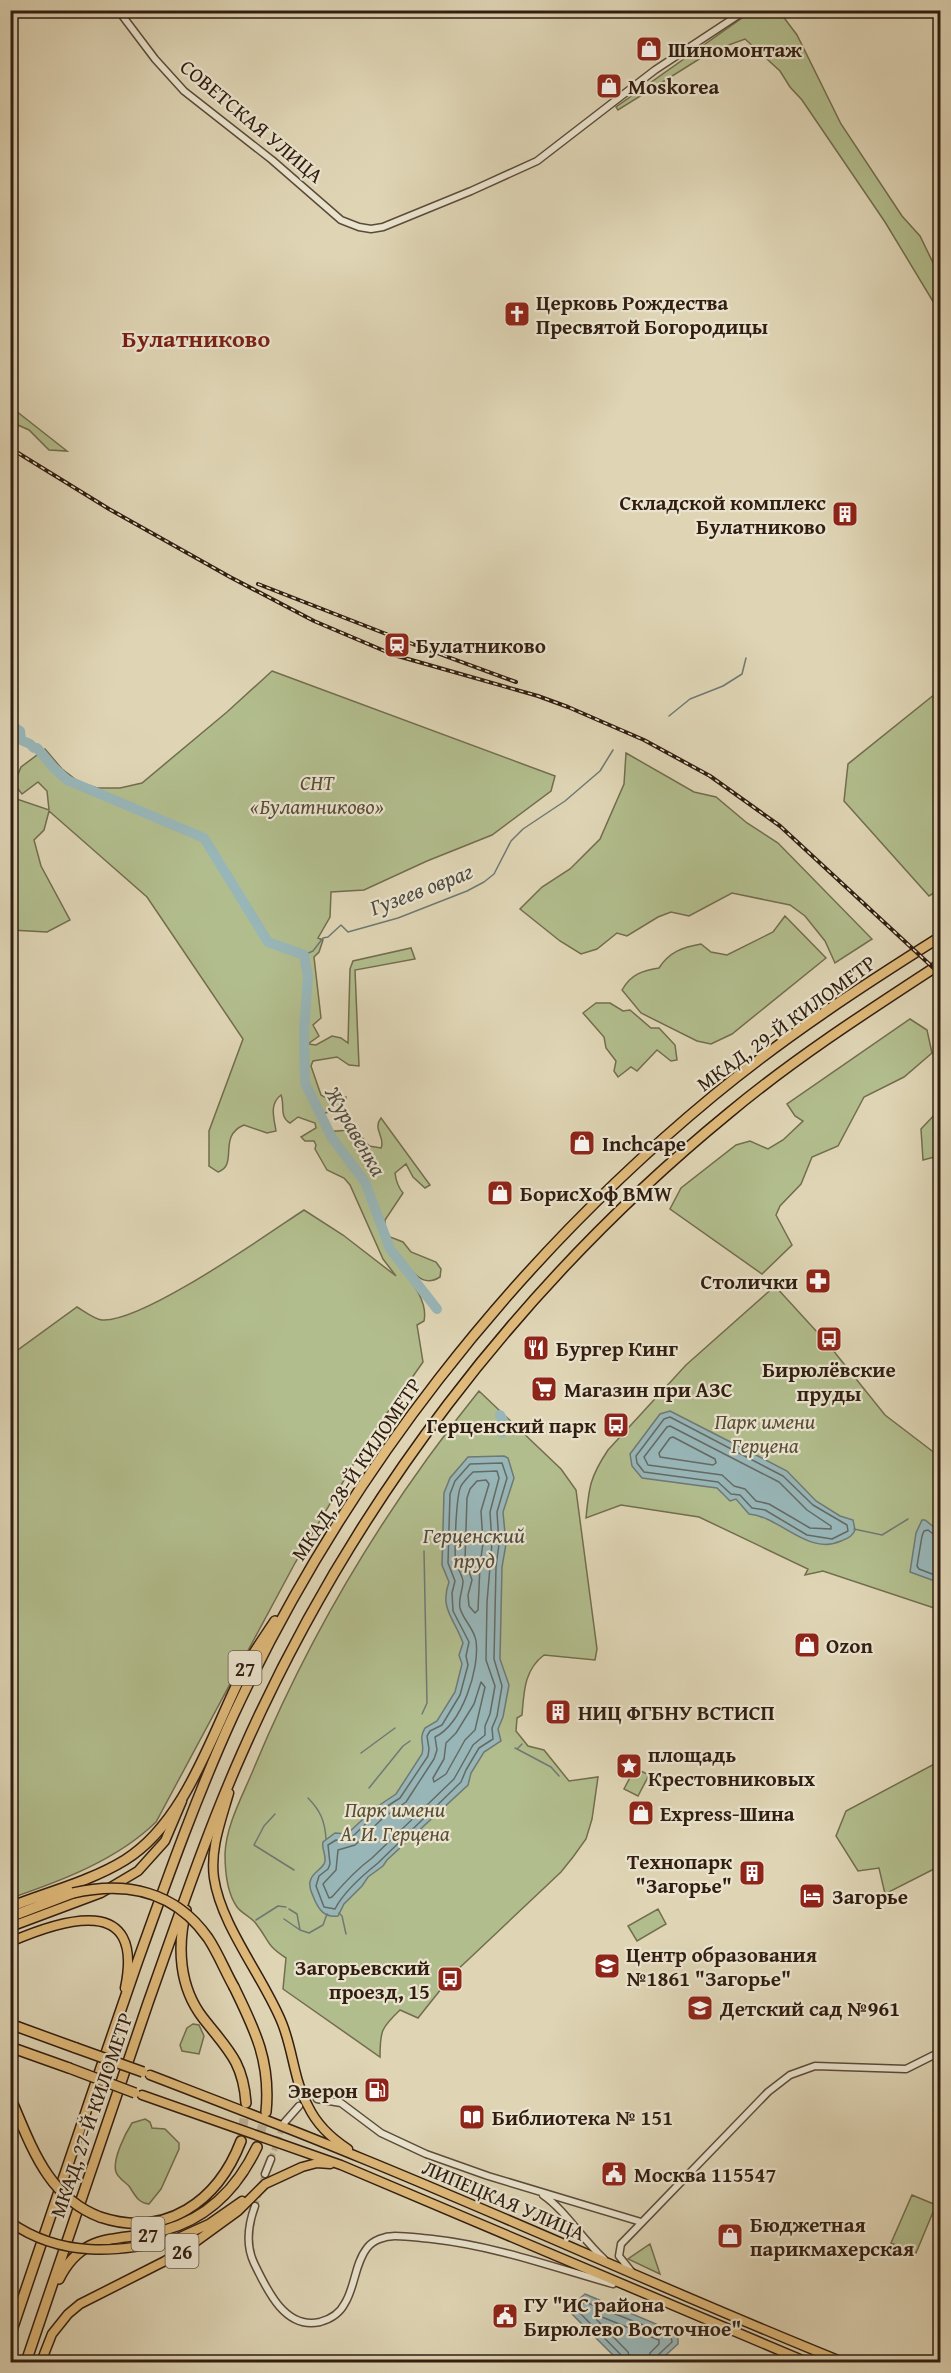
<svg xmlns="http://www.w3.org/2000/svg" width="951" height="2373" viewBox="0 0 951 2373" font-family="'Gentium Book Plus',serif">
<style>
.green{fill:#b2bd8d;stroke:#726d4e;stroke-width:1.5}
.water{fill:#98b6b8;stroke:#6f7975;stroke-width:1.5}
.lines{fill:none;stroke-linecap:round;stroke-linejoin:round}
.shore{stroke:#646a64;stroke-width:1.5}
.stream{stroke:#6f7975;stroke-width:1.5}
.river{stroke:#98b6b8;stroke-width:10}
.minor-tunnel{stroke:#bcb094;stroke-width:6;stroke-dasharray:6 3;stroke-linecap:butt}
.highway-tunnel{stroke:#bcb094;stroke-width:9;stroke-dasharray:9 4.5;stroke-linecap:butt}
.minor-casing{stroke:#5c4b39;stroke-width:9}
.major-casing{stroke:#311d10;stroke-width:11}
.highway-casing{stroke:#311d10;stroke-width:12}
.minor{stroke:#eae4cf;stroke-width:6}
.major{stroke:#e0ba7a;stroke-width:8}
.highway{stroke:#e0ba7a;stroke-width:9}
.rail-casing{stroke:#311d10;stroke-width:4}
.rail{stroke:#eae4cf;stroke-width:1.5;stroke-dasharray:4.5;stroke-linecap:butt}
.major-bridge-casing{stroke:#311d10;stroke-width:11;stroke-linecap:butt}
.highway-bridge-casing{stroke:#311d10;stroke-width:12;stroke-linecap:butt}
.major-bridge{stroke:#e0ba7a;stroke-width:8}
.highway-bridge{stroke:#e0ba7a;stroke-width:9}
.labels{text-anchor:middle;dominant-baseline:central;stroke-width:4.5;stroke-linejoin:round;paint-order:stroke}
.shield{fill:#eae4cf;stroke:#685949;stroke-width:1.5}
.shield-label{font-size:20px;font-weight:bold;fill:#311d10}
.poi-label{font-size:21px;font-weight:bold;fill:#311d10;stroke:#eae4cf;text-anchor:start}
.street-label{font-size:21px;fill:#311d10;stroke:#eae4cf}
.park-label{font-size:21px;font-style:italic;fill:#584d36;stroke:#eae4cf}
.water-label{font-size:22px;font-style:italic;fill:#504b42;stroke:#eae4cf}
.quarter-label{font-size:24px;font-weight:bold;fill:#7a1f14;stroke:#eae4cf}
</style>
<rect width="100%" height="100%" fill="#dfd5b5"/>
<filter id="stains"><feTurbulence type="fractalNoise" baseFrequency=".00333" numOctaves="4"/><feColorMatrix values="0 0 0 0 .2 0 0 0 0 .09 0 0 0 0 .02 0 0 0 .5 -.17"/></filter>
<radialGradient id="worn" r=".72"><stop offset=".6" stop-color="#630" stop-opacity="0"/><stop offset="1" stop-color="#630" stop-opacity=".3"/></radialGradient>
<path class="green" d="M752 11H779L797 35 841 124 902 216 920 236 940 277V313L885 222 802 100 790 87 780 71 745 39 712 51 618 110 616 107Z
M11 407 67 451 49 450 29 430 11 422Z
M272 671 555 776 551 791 492 835 427 861 364 890 331 892 330 917 318 938 323 940 319 952 314 957 321 1018 313 1025 319 1036 308 1044 316 1045 332 1036 341 1038 348 1043 350 969 353 961 411 948 415 959 355 970 359 1066 349 1065 337 1057 313 1061 311 1066 321 1095 328 1099 346 1097V1101L335 1111 325 1113 324 1122 326 1131C351 1133 352 1122 369 1146L381 1148C386 1138 372 1129 381 1118L430 1185 425 1188 413 1177 406 1164 395 1173C396 1181 398 1187 403 1193L385 1220V1229L390 1237 403 1242 411 1252 436 1262 441 1269 440 1277C424 1287 416 1275 405 1265L400 1268C412 1281 428 1302 424 1321L417 1325 423 1362 366 1443 295 1563 156 1822C117 1860 61 1881 11 1898V1355L77 1307C84 1311 94 1319 102 1320 142 1323 266 1235 304 1210L343 1235 396 1276 383 1259 350 1185 344 1178 327 1170 315 1149 316 1145 314 1141H305L301 1137 316 1128 315 1123 298 1117 290 1123C279 1117 285 1105 281 1095 269 1104 274 1118 276 1131L267 1133 244 1125C217 1136 239 1165 218 1172L209 1166V1131L243 1039 147 897 49 811 44 830 34 840 41 866 70 920 47 932 11 930V797L49 810 47 791 38 782 22 794 14 784 21 767 45 749 62 769 79 782 97 788H120L142 783 227 712Z
M940 690V889L929 896 844 801 848 764Z
M626 753 694 792 716 797 747 823 778 843 872 939 835 963 825 941 805 916 790 905 732 893 689 916 671 912 658 917 627 936 617 933 597 949 581 954 560 941 520 909 542 887 570 869 600 839 624 784Z
M785 916 826 958 732 1034 711 1044 697 1041 641 1013 622 990C631 974 642 971 659 968 669 952 683 947 701 944L711 952 727 955 773 932Z
M596 1003H610L623 1011 630 1010 651 1028H659L675 1045 677 1060 671 1061 657 1050 637 1071 631 1067 618 1077 614 1071 616 1061 606 1048 604 1037 583 1013Z
M910 1019 927 1030 932 1053 904 1077 864 1097 838 1146 812 1157 801 1184 780 1206 776 1215 792 1245 762 1274 670 1209 681 1188 736 1145 750 1141 768 1149 783 1140 803 1121 795 1116 787 1104Z
M940 1109V1159L938 1156 923 1160 921 1129Z
M775 1286 828 1344 885 1415 940 1457V1610L823 1571 805 1575 808 1569 699 1517 621 1505 586 1518C589 1487 590 1477 608 1450L686 1365Z
M479 1391 561 1469 576 1490 597 1649 595 1660 544 1655C524 1670 524 1692 522 1715L517 1718 516 1731 528 1746 544 1750 569 1781 598 1777 592 1819 586 1839 573 1857 561 1872 453 1974 418 2018 400 2010C381 2028 380 2031 380 2057L283 1989 286 1958C266 1945 270 1942 257 1925 252 1917 242 1914 237 1907 227 1893 225 1870 225 1854 226 1825 243 1795 254 1768 310 1633 387 1505 479 1391Z
M940 1761V1866L885 1894 879 1868 858 1871 836 1836 846 1811Z
M635 1768 649 1775 638 1796 624 1789Z
M658 1909 666 1924 637 1941 628 1926Z
M193 2024 199 2025 204 2036 199 2054 182 2051 180 2045 187 2028Z
M145 2119 150 2122 152 2128 165 2129 179 2143V2149L161 2189 149 2204C138 2203 135 2195 129 2186 125 2182 118 2178 116 2172 112 2160 125 2134 132 2123Z
M912 2195 936 2205 916 2253 891 2243Z
M650 2244 660 2274 628 2259Z"/>
<path class="water" d="M670 1411 787 1471 816 1501 840 1516 853 1520 855 1530C852 1537 848 1538 841 1541 808 1556 781 1517 749 1514L736 1499 730 1501 717 1488 642 1478 632 1466 630 1454 660 1414Z
M504 1456 508 1458 514 1478 503 1512 506 1544 502 1567 500 1659 509 1685 503 1717 498 1729 501 1741 484 1752 471 1773 468 1785 387 1860 383 1866 368 1877 362 1886 344 1904 338 1916C324 1918 318 1909 313 1896 311 1891 309 1888 310 1882 312 1872 319 1872 324 1864 328 1858 321 1849 323 1842L335 1833 347 1834 375 1808 396 1794 422 1754C425 1743 418 1740 425 1728L437 1721 455 1692 462 1664 459 1655 463 1643C455 1619 439 1609 449 1582L442 1565 444 1493 450 1478 468 1457Z
M922 1520H925L940 1532V1583L910 1572 916 1533Z
M585 2294 675 2332 678 2338V2344L658 2362H620L567 2309Z"/>
<g class="lines">
<path class="shore" d="M670 1417 783 1476 813 1505 847 1525 848 1531 832 1539 807 1535 765 1510 752 1508 740 1495 731 1494 718 1482 644 1472 637 1463 636 1456 664 1419Z
M670 1426 779 1482 807 1510 831 1526V1529L810 1528 769 1504 756 1501 745 1489 734 1486 722 1475 648 1465 644 1457 667 1427Z
M673 1437 715 1459 716 1463 713 1465 660 1457 659 1453 670 1438Z
M502 1463 507 1478 497 1512 499 1544 496 1567 494 1659 502 1686 497 1716 492 1728 493 1739 479 1748 466 1770 461 1782 378 1863C363 1875 344 1891 335 1909L324 1907 316 1886 319 1876 328 1869 330 1864 328 1845 336 1840 344 1841 350 1839 378 1812 400 1798 428 1756 429 1749 427 1736 430 1731 442 1725 460 1695 468 1665 466 1656 469 1642 453 1611 452 1593 455 1581 448 1563 450 1494 455 1481 470 1464Z
M497 1471 499 1478 490 1512 492 1543 487 1602 486 1660 495 1686 490 1714 485 1726V1735L473 1745 454 1779 372 1858C357 1869 344 1883 332 1897L329 1898 323 1884 336 1870 338 1850 355 1845 383 1818 406 1802 434 1759 437 1750 435 1737C462 1724 480 1669 476 1641 474 1628 463 1620 460 1608 458 1598 463 1590 463 1581 462 1575 458 1569 456 1563 454 1553 456 1495 461 1486 464 1481 469 1476 473 1472Z
M486 1480 489 1484 481 1511 483 1543 480 1565 478 1610 475 1613 469 1606 468 1595 472 1580 465 1560 467 1498 470 1489 477 1481Z
M940 1537 936 1536 928 1530 924 1531 922 1536 917 1566 919 1569 940 1577
M481 1682 485 1687 475 1730 465 1740 446 1774 434 1782 433 1778 444 1759 446 1743 456 1733 474 1704Z
M623 2362 622 2356 578 2311V2308L585 2302 671 2336 672 2342 657 2356 655 2362
M631 2362 628 2352 596 2319 597 2315 659 2340V2344L650 2353 648 2362"/>
<path class="stream" d="M669 716 690 699 723 686 742 674 746 658
M304 955 313 951 323 938 328 937 341 925 348 932 398 918 467 891 484 882 494 874 511 841 523 829 565 801 600 771 613 750
M506 1426 511 1425
M854 1529 882 1535 908 1519
M422 1714 427 1703 424 1551
M515 1748 517 1749 522 1744
M517 1749 551 1767 559 1776
M361 1753 395 1728
M369 1788 403 1746 410 1741
M308 1798C320 1810 325 1821 326 1839
M275 1814 264 1826 254 1845 294 1870
M289 1909 297 1914 300 1930
M339 1913 342 1916 346 1934
M284 1919 300 1930 309 1933 323 1925 327 1914
M256 1920 278 1906 286 1907"/>
<path class="river" d="M10 720 12 726 20 731 21 740 30 744 34 748H37L54 768 67 780 204 838 268 942 304 955 308 976 304 1031 305 1083 332 1138 365 1182 390 1249 437 1309
M500 1415 506 1426 502 1433"/>
<path class="minor-tunnel" d="M271 2159 284 2123
M255 2206 265 2174"/>
<path class="highway-tunnel" d="M241 2141 246 2105
M257 2147 266 2112"/>
<g class="minor-casing">
<path id="minor" d="M118 10 155 59 184 91 272 160 341 220 359 227 371 229 383 227 471 191 537 161 655 70 746 10
M317 2099 341 2103 381 2133 426 2154 488 2176 641 2222
M284 2123 299 2106
M265 2174 271 2159
M543 2195C566 2211 582 2239 604 2259
M255 2206C248 2225 245 2244 254 2263 267 2290 285 2330 320 2322 331 2319 340 2313 345 2303 355 2287 355 2263 367 2248 373 2240 385 2236 395 2236 407 2236 420 2238 432 2239 495 2246 553 2267 613 2284
M631 2271 619 2256 621 2244 768 2092 790 2075 815 2066 906 2069 940 2052"/>
</g>
<g class="major-casing">
<path id="major" d="M229 1793C221 1821 210 1849 214 1878 221 1926 264 1978 282 2023 293 2050 294 2081 308 2106 317 2125 331 2138 348 2149
M10 1927 101 1893 138 1871 165 1841 182 1801
M10 1942C63 1919 145 1893 125 1988
M150 2075C220 2102 291 2129 361 2158 523 2224 681 2297 843 2362
M142 2095 341 2165 807 2362
M176 2239 209 2224 242 2201
M41 2362 52 2334 68 2314 80 2304 165 2261 194 2243 238 2211 265 2184 302 2167 317 2163 330 2164"/>
</g>
<g class="highway-casing">
<path id="highway" d="M10 1907C48 1892 91 1881 125 1860 186 1822 212 1733 243 1672 252 1654 264 1638 275 1621
M186 1910C177 1947 179 1987 203 2018 227 2049 243 2061 246 2103
M10 1917 73 1893
M234 1987C255 2030 271 2062 266 2112
M10 2024 76 2048
M10 2047 69 2068
M100 2217C166 2239 218 2201 241 2141
M59 2279C84 2229 120 2243 165 2230 208 2218 238 2187 257 2147
M10 2336C52 2213 93 2089 136 1966 166 1882 196 1797 233 1716 344 1477 510 1264 713 1096 784 1037 862 986 940 937
M26 2362C67 2243 107 2123 148 2003 178 1919 206 1834 242 1753 351 1505 520 1284 729 1113 795 1058 868 1011 940 964"/>
</g>
<use href="#minor" class="minor"/>
<use href="#major" class="major"/>
<use href="#highway" class="highway"/>
<g class="rail-casing">
<path id="rail" d="M10 448 109 509 230 577 314 621 394 655 538 696 568 707 644 740 710 776 780 826 940 974
M258 584 399 639 516 682"/>
</g>
<use href="#rail" class="rail"/>
<g class="major-bridge-casing">
<path id="major-bridge" d="M10 2222C61 2258 118 2253 176 2239"/>
</g>
<g class="highway-bridge-casing">
<path id="highway-bridge" d="M73 1893C126 1881 175 1891 208 1938 218 1953 225 1971 234 1987
M76 2048 143 2072
M69 2068 135 2093
M10 2097C31 2145 47 2197 100 2217"/>
</g>
<use href="#major-bridge" class="major-bridge"/>
<use href="#highway-bridge" class="highway-bridge"/>
</g>
<defs>
<g id="shop-square" transform="scale(1.35)"><rect x="-9" y="-9" width="18" height="18" rx="4" fill="#8f2418" stroke="#eae4cf"/><path d="M-5-2.5h2.3a2.7 3.5 0 0 1 5.4 0H5L5.5 6h-11ZM-1.5-2.5h3a1.5 2.3 0 0 0-3 0Z" fill="#fff"/></g>
<g id="church-square" transform="scale(1.35)"><rect x="-9" y="-9" width="18" height="18" rx="4" fill="#8f2418" stroke="#eae4cf"/><path d="M-1.2-6h2.4v3.5h3.3v2.4h-3.3V6h-2.4V-.1h-3.3v-2.4h3.3Z" fill="#fff"/></g>
<g id="building-square" transform="scale(1.35)"><rect x="-9" y="-9" width="18" height="18" rx="4" fill="#8f2418" stroke="#eae4cf"/><path d="M-4-6H4V6H1V3H-1V6H-4ZM-2.5-4.3h1.7v1.8h-1.7ZM.8-4.3h1.7v1.8H.8ZM-2.5-1h1.7V.8h-1.7ZM.8-1h1.7V.8H.8Z" fill="#fff"/></g>
<g id="station-square" transform="scale(1.35)"><rect x="-9" y="-9" width="18" height="18" rx="4" fill="#8f2418" stroke="#eae4cf"/><path d="M-3-6H3Q5-6 5-4V2Q5 4 3 4L4.5 6H3L1.5 4h-3L-3 6H-4.5L-3 4Q-5 4-5 2V-4Q-5-6-3-6ZM-3.5-4v3h7v-3ZM-3.5 1v1.5H-2V1ZM2 1v1.5H3.5V1Z" fill="#fff"/></g>
<g id="pharmacy-square" transform="scale(1.35)"><rect x="-9" y="-9" width="18" height="18" rx="4" fill="#8f2418" stroke="#eae4cf"/><path d="M-2-6h4v4h4v4h-4v4h-4v-4h-4v-4h4Z" fill="#fff"/></g>
<g id="bus-square" transform="scale(1.35)"><rect x="-9" y="-9" width="18" height="18" rx="4" fill="#8f2418" stroke="#eae4cf"/><path d="M-5-6H5V4H4V6H2V4H-2V6H-4V4H-5ZM-3.5-4V0h7V-4ZM-3.5 1.2v1.5H-2V1.2ZM2 1.2v1.5H3.5V1.2Z" fill="#fff"/></g>
<g id="restaurant-square" transform="scale(1.35)"><rect x="-9" y="-9" width="18" height="18" rx="4" fill="#8f2418" stroke="#eae4cf"/><path d="M-5-6h1v4h1v-4h1v4h1v-4h1v5L-1.5 .5V6h-2V.5L-5-1ZM5-6V6H3V1.5H1.5Q1.5-4 5-6Z" fill="#fff"/></g>
<g id="supermarket-square" transform="scale(1.35)"><rect x="-9" y="-9" width="18" height="18" rx="4" fill="#8f2418" stroke="#eae4cf"/><path d="M-6-5.5h2.5l.6 2H6L4.5 2H-2.5L-4.4-4H-6ZM-1.5 3.2a1.3 1.3 0 1 0 .1 0ZM3 3.2a1.3 1.3 0 1 0 .1 0Z" fill="#fff"/></g>
<g id="sight-square" transform="scale(1.35)"><rect x="-9" y="-9" width="18" height="18" rx="4" fill="#8f2418" stroke="#eae4cf"/><path d="M0-6L1.8-2.2L6-1.7L2.9 1.2L3.7 5.4L0 3.3L-3.7 5.4L-2.9 1.2L-6-1.7L-1.8-2.2Z" fill="#fff"/></g>
<g id="hotel-square" transform="scale(1.35)"><rect x="-9" y="-9" width="18" height="18" rx="4" fill="#8f2418" stroke="#eae4cf"/><path d="M-6-4.5h1.5V1H6V5H4.5V3h-9V5H-6ZM-4 0a1.8 1.8 0 1 1 3.6 0ZM.5 0V-2.5h3Q6-2.5 6 0Z" fill="#fff"/></g>
<g id="school-square" transform="scale(1.35)"><rect x="-9" y="-9" width="18" height="18" rx="4" fill="#8f2418" stroke="#eae4cf"/><path d="M0-5L7-2L0 1L-7-2ZM-4 1L0 2.5L4 1V4Q0 6-4 4Z" fill="#fff"/></g>
<g id="fuel-square" transform="scale(1.35)"><rect x="-9" y="-9" width="18" height="18" rx="4" fill="#8f2418" stroke="#eae4cf"/><path d="M-5.5-6h7V0h2V4h1.3V-2.5L3-4.5l.8-.8L6-3V5H2.5V1h-1V6h-7ZM-4.2-4.7v3.2H.2V-4.7Z" fill="#fff"/></g>
<g id="library-square" transform="scale(1.35)"><rect x="-9" y="-9" width="18" height="18" rx="4" fill="#8f2418" stroke="#eae4cf"/><path d="M-6-4Q-3-5.5-.7-3.5V5Q-3 3-6 4ZM6-4Q3-5.5 .7-3.5V5Q3 3 6 4Z" fill="#fff"/></g>
<g id="civic-square" transform="scale(1.35)"><rect x="-9" y="-9" width="18" height="18" rx="4" fill="#8f2418" stroke="#eae4cf"/><path d="M-.6-6.5H3V-4.5H.6V-3L4-1V1h2V6H-6V1h2V-1L-.6-3ZM-1.2 2.5V6h2.4V2.5Z" fill="#fff"/></g>
</defs>
<g fill-rule="evenodd">
<use href="#shop-square" x="649" y="49"/>
<use href="#shop-square" x="609" y="86"/>
<use href="#church-square" x="517" y="314"/>
<use href="#building-square" x="845" y="514"/>
<use href="#station-square" x="397" y="645"/>
<use href="#shop-square" x="582" y="1143"/>
<use href="#shop-square" x="500" y="1193"/>
<use href="#pharmacy-square" x="818" y="1281"/>
<use href="#bus-square" x="829" y="1339"/>
<use href="#restaurant-square" x="536" y="1348"/>
<use href="#supermarket-square" x="544" y="1389"/>
<use href="#bus-square" x="616" y="1425"/>
<use href="#shop-square" x="807" y="1645"/>
<use href="#building-square" x="558" y="1712"/>
<use href="#sight-square" x="629" y="1766"/>
<use href="#shop-square" x="641" y="1813"/>
<use href="#building-square" x="752" y="1873"/>
<use href="#hotel-square" x="812" y="1896"/>
<use href="#school-square" x="607" y="1966"/>
<use href="#bus-square" x="450" y="1979"/>
<use href="#school-square" x="700" y="2008"/>
<use href="#fuel-square" x="377" y="2090"/>
<use href="#library-square" x="472" y="2117"/>
<use href="#civic-square" x="614" y="2174"/>
<use href="#shop-square" x="730" y="2236"/>
<use href="#civic-square" x="505" y="2316"/>
</g>
<g class="labels">
<g class="shield">
<rect x="228.5" y="1651" width="33" height="34" rx="4.5"/>
<rect x="131.5" y="2217" width="33" height="34" rx="4.5"/>
<rect x="165.5" y="2234" width="33" height="34" rx="4.5"/>
</g>
<g class="shield-label">
<text x="245" y="1668">27</text>
<text x="148" y="2234">27</text>
<text x="182" y="2251">26</text>
</g>
<g class="poi-label">
<text x="668" y="49">Шиномонтаж</text>
<text x="628" y="86">Moskorea</text>
<text x="536" y="302">Церковь Рождества<tspan x="536" dy="24">Пресвятой Богородицы</tspan></text>
<text x="826" y="502" text-anchor="end">Складской комплекс<tspan x="826" dy="24">Булатниково</tspan></text>
<text x="416" y="645">Булатниково</text>
<text x="602" y="1143">Inchcape</text>
<text x="520" y="1193">БорисХоф BMW</text>
<text x="798" y="1281" text-anchor="end">Столички</text>
<text x="556" y="1348">Бургер Кинг</text>
<text x="829" y="1369" text-anchor="middle">Бирюлёвские<tspan x="829" dy="24">пруды</tspan></text>
<text x="564" y="1389">Магазин при АЗС</text>
<text x="596" y="1425" text-anchor="end">Герценский парк</text>
<text x="826" y="1645">Ozon</text>
<text x="578" y="1712">НИЦ ФГБНУ ВСТИСП</text>
<text x="648" y="1754">площадь<tspan x="648" dy="24">Крестовниковых</tspan></text>
<text x="660" y="1813">Express-Шина</text>
<text x="732" y="1861" text-anchor="end">Технопарк<tspan x="732" dy="24">"Загорье"</tspan></text>
<text x="832" y="1896">Загорье</text>
<text x="626" y="1954">Центр образования<tspan x="626" dy="24">№1861 "Загорье"</tspan></text>
<text x="430" y="1967" text-anchor="end">Загорьевский<tspan x="430" dy="24">проезд, 15</tspan></text>
<text x="720" y="2008">Детский сад №961</text>
<text x="358" y="2090" text-anchor="end">Эверон</text>
<text x="492" y="2117">Библиотека № 151</text>
<text x="634" y="2174">Москва 115547</text>
<text x="750" y="2224">Бюджетная<tspan x="750" dy="24">парикмахерская</tspan></text>
<text x="524" y="2304">ГУ "ИС района<tspan x="524" dy="24">Бирюлево Восточное"</tspan></text>
</g>
<g class="street-label">
<text transform="translate(252 121) rotate(40)">СОВЕТСКАЯ УЛИЦА</text>
<text transform="translate(786 1023) rotate(-36)">МКАД, 29-Й КИЛОМЕТР</text>
<text transform="translate(356 1469) rotate(-56)">МКАД, 28-Й КИЛОМЕТР</text>
<text transform="translate(91 2115) rotate(-71)">МКАД, 27-Й КИЛОМЕТР</text>
<text transform="translate(504 2200) rotate(23)">ЛИПЕЦКАЯ УЛИЦА</text>
</g>
<g class="park-label">
<text x="317" y="782">СНТ<tspan x="317" dy="24">«Булатниково»</tspan></text>
<text x="765" y="1421">Парк имени<tspan x="765" dy="24">Герцена</tspan></text>
<text x="395" y="1809">Парк имени<tspan x="395" dy="24">А. И. Герцена</tspan></text>
</g>
<g class="water-label">
<text transform="translate(421 889) rotate(-21)">Гузеев овраг</text>
<text transform="translate(356 1131) rotate(60)">Журавенка</text>
<text x="474" y="1535">Герценский<tspan x="474" dy="25">пруд</tspan></text>
</g>
<g class="quarter-label">
<text x="196" y="338">Булатниково</text>
</g>
</g>
<rect width="951" height="2373" fill="none" stroke="#dfd5b5" stroke-width="36"/>
<rect x="12" y="12" width="927" height="2349" fill="none" stroke="#311d10" stroke-width="3"/>
<rect x="18" y="18" width="915" height="2337" fill="none" stroke="#311d10" stroke-width="1.5"/>
<rect width="100%" height="100%" filter="url(#stains)"/>
<rect width="100%" height="100%" fill="url(#worn)"/>
</svg>
